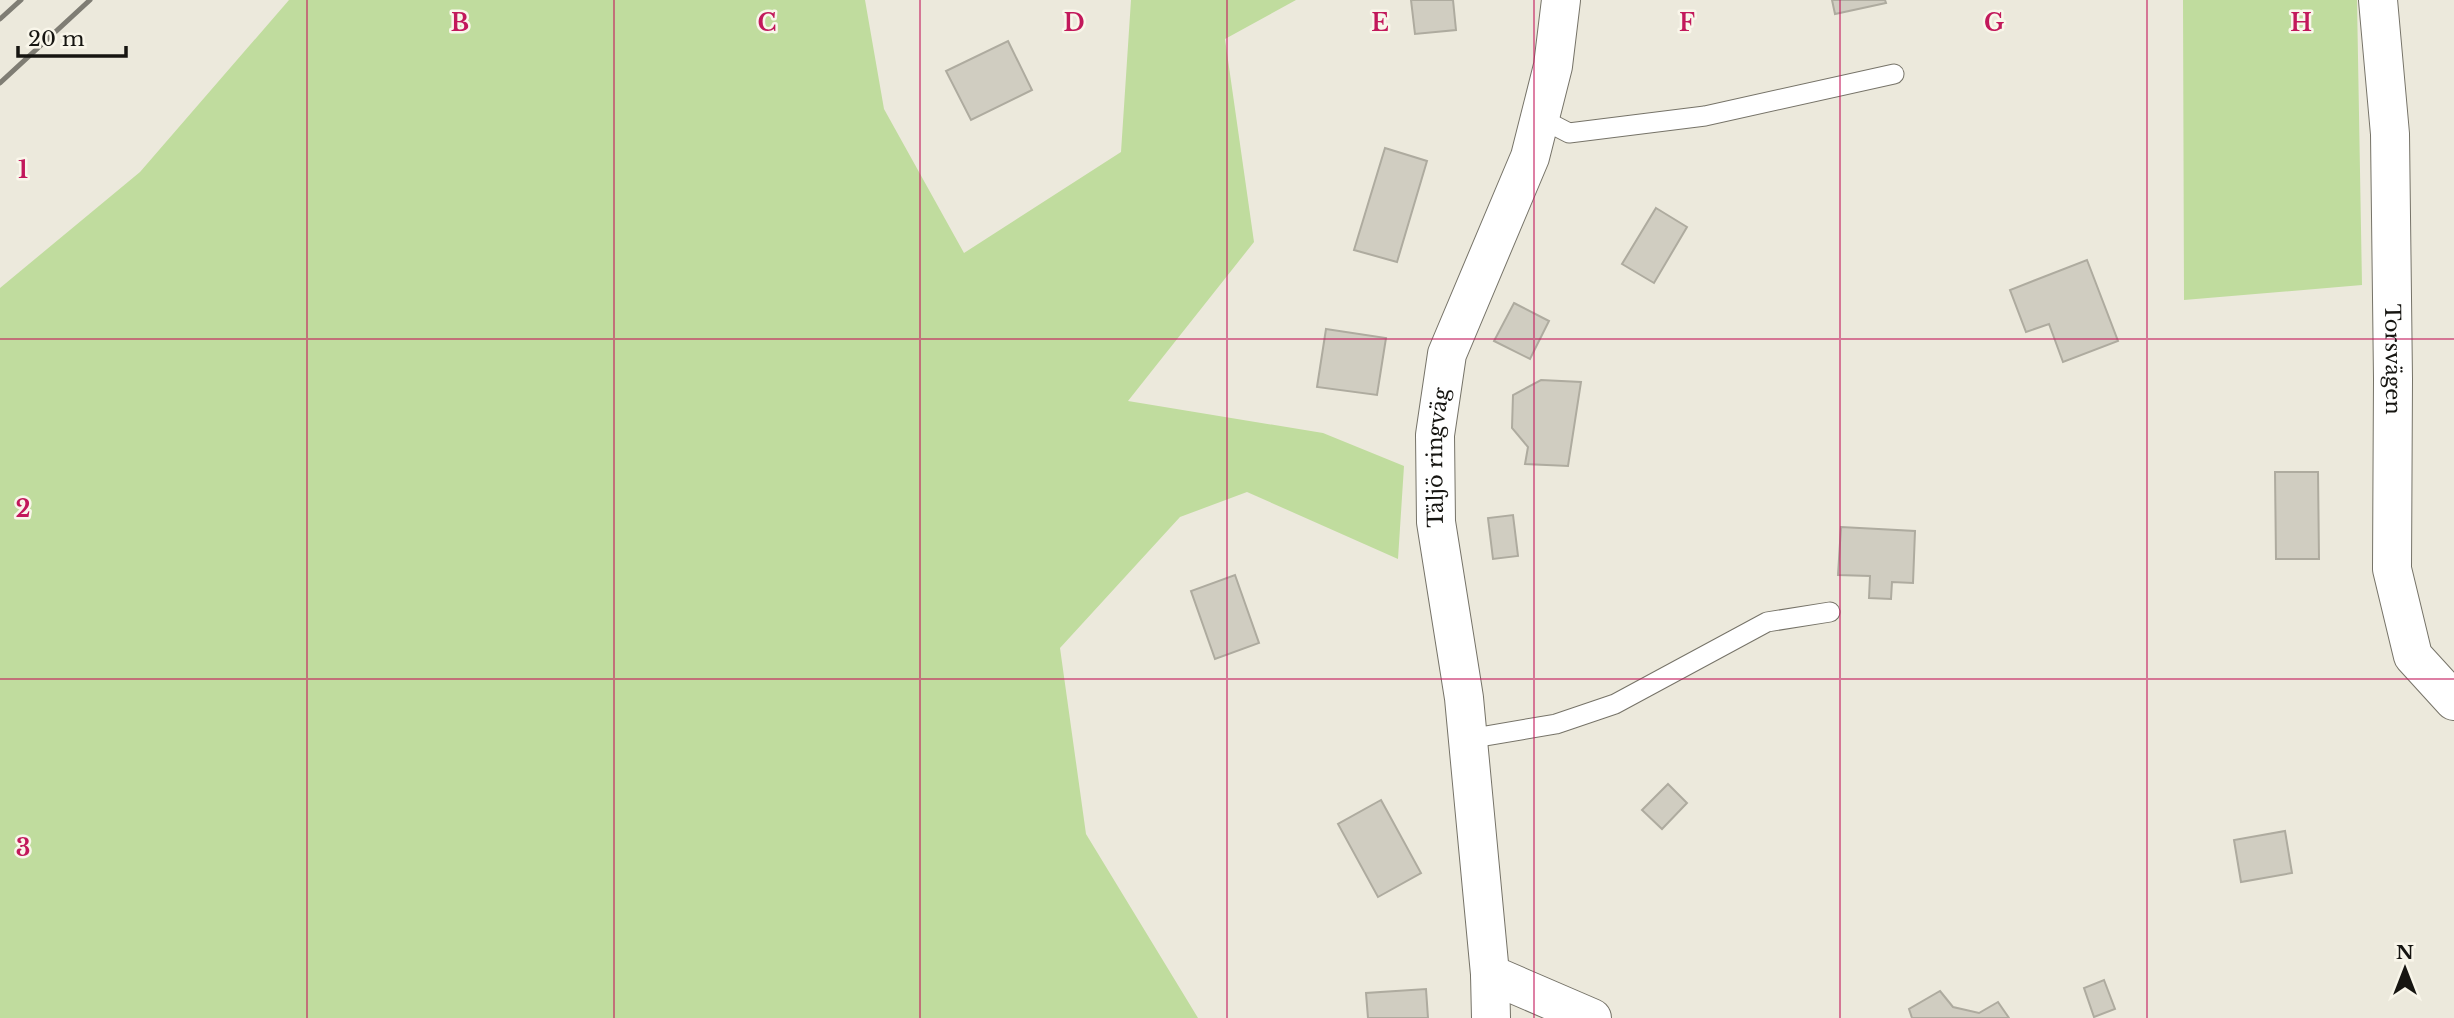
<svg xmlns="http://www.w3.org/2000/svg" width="2454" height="1018" viewBox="0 0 2454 1018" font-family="'Libre Baskerville',serif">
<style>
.green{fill:#c0dc9e}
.building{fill:#d0cdc1;stroke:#aeab9f;stroke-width:2}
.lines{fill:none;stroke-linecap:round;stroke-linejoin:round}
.lane-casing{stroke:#767368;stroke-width:21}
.street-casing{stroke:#767368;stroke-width:40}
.lane{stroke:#fff;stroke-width:19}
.street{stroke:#fff;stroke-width:38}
.rail{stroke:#7f7d74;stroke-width:5}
.grid{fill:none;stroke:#c2185b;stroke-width:2;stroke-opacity:0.55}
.labels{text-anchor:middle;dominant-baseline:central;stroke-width:5;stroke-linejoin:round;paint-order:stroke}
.street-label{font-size:21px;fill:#161511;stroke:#f9f6ea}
.grid-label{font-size:23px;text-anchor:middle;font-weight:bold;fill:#c2185b;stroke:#f9f6ea;stroke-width:5;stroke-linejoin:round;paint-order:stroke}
</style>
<rect width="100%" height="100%" fill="#ece9dc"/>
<path class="green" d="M289 0H865L884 109 964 253 1121 152 1131 0H1296L1225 39 1254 242 1128 401 1323 433 1404 466 1398 559 1247 492 1180 517 1060 648 1086 834 1198 1018H0V288L140 172Z
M2183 0H2357L2362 285 2184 300Z"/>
<path class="building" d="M1411 0H1453L1456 30 1415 34Z
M1832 0H1885L1886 3 1835 14Z
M1008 41 1032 90 971 120 946 71Z
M1385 148 1427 161 1397 262 1354 250Z
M1656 208 1687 227 1654 283 1622 264Z
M2087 260 2118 341 2063 362 2049 324 2026 332 2010 290Z
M1514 303 1549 321 1530 359 1494 341Z
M1326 329 1386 338 1377 395 1317 387Z
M1541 380 1581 382 1568 466 1525 464 1528 447 1512 428 1513 395Z
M2275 472H2318L2319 559H2276Z
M1513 515 1518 556 1493 559 1488 518Z
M1841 527 1915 531 1913 583 1892 582 1891 599 1869 598 1870 576 1838 575Z
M1235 575 1259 643 1215 659 1191 591Z
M1668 784 1687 803 1662 829 1642 810Z
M1381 800 1421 873 1378 897 1338 824Z
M2285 831 2292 873 2241 882 2234 840Z
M2104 980 2115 1009 2094 1017 2084 988Z
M1426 989 1428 1018H1368L1366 993Z
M1940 991 1953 1007 1979 1013 1998 1002 2009 1018H1912L1909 1009Z"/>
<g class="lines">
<g class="lane-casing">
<path id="lane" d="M1540 118 1569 133 1705 116 1894 74
M1468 739 1556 724 1615 704 1767 622 1830 612"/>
</g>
<g class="street-casing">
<g id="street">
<path id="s1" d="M2378 0 2390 134 2393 379 2392 569 2413 656 2454 701"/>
<path d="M1490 974 1592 1018"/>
<path id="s2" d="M1491 1018 1490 974 1464 698 1436 522 1435 435 1447 354 1530 157 1553 66 1561 0"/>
</g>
</g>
<use href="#lane" class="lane"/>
<use href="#street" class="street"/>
<path class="rail" d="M0 19 21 0
M0 83 90 0"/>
</g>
<path class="grid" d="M307 0V1018M614 0V1018M920 0V1018M1227 0V1018M1534 0V1018M1840 0V1018M2147 0V1018M0 339H2454M0 679H2454"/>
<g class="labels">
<g class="street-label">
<text stroke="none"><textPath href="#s1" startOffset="360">Torsvägen</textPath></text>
<text stroke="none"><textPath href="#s2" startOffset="564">Täljö ringväg</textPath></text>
</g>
</g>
<g class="grid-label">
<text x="460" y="31">B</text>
<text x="767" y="31">C</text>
<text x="1074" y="31">D</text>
<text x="1380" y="31">E</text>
<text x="1687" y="31">F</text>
<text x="1994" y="31">G</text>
<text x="2301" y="31">H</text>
<text x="23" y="178">1</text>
<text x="23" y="517">2</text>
<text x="23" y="856">3</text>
</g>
<g transform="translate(2405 969)" stroke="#f9f6ea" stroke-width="5" paint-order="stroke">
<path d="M0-5L12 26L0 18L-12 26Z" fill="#161511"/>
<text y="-10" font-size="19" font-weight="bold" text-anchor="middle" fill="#161511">N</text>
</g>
<path d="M18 46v10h108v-10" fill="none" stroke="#161511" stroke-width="3.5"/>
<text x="28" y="46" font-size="21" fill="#161511" stroke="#f9f6ea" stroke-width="5" paint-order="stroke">20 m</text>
</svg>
